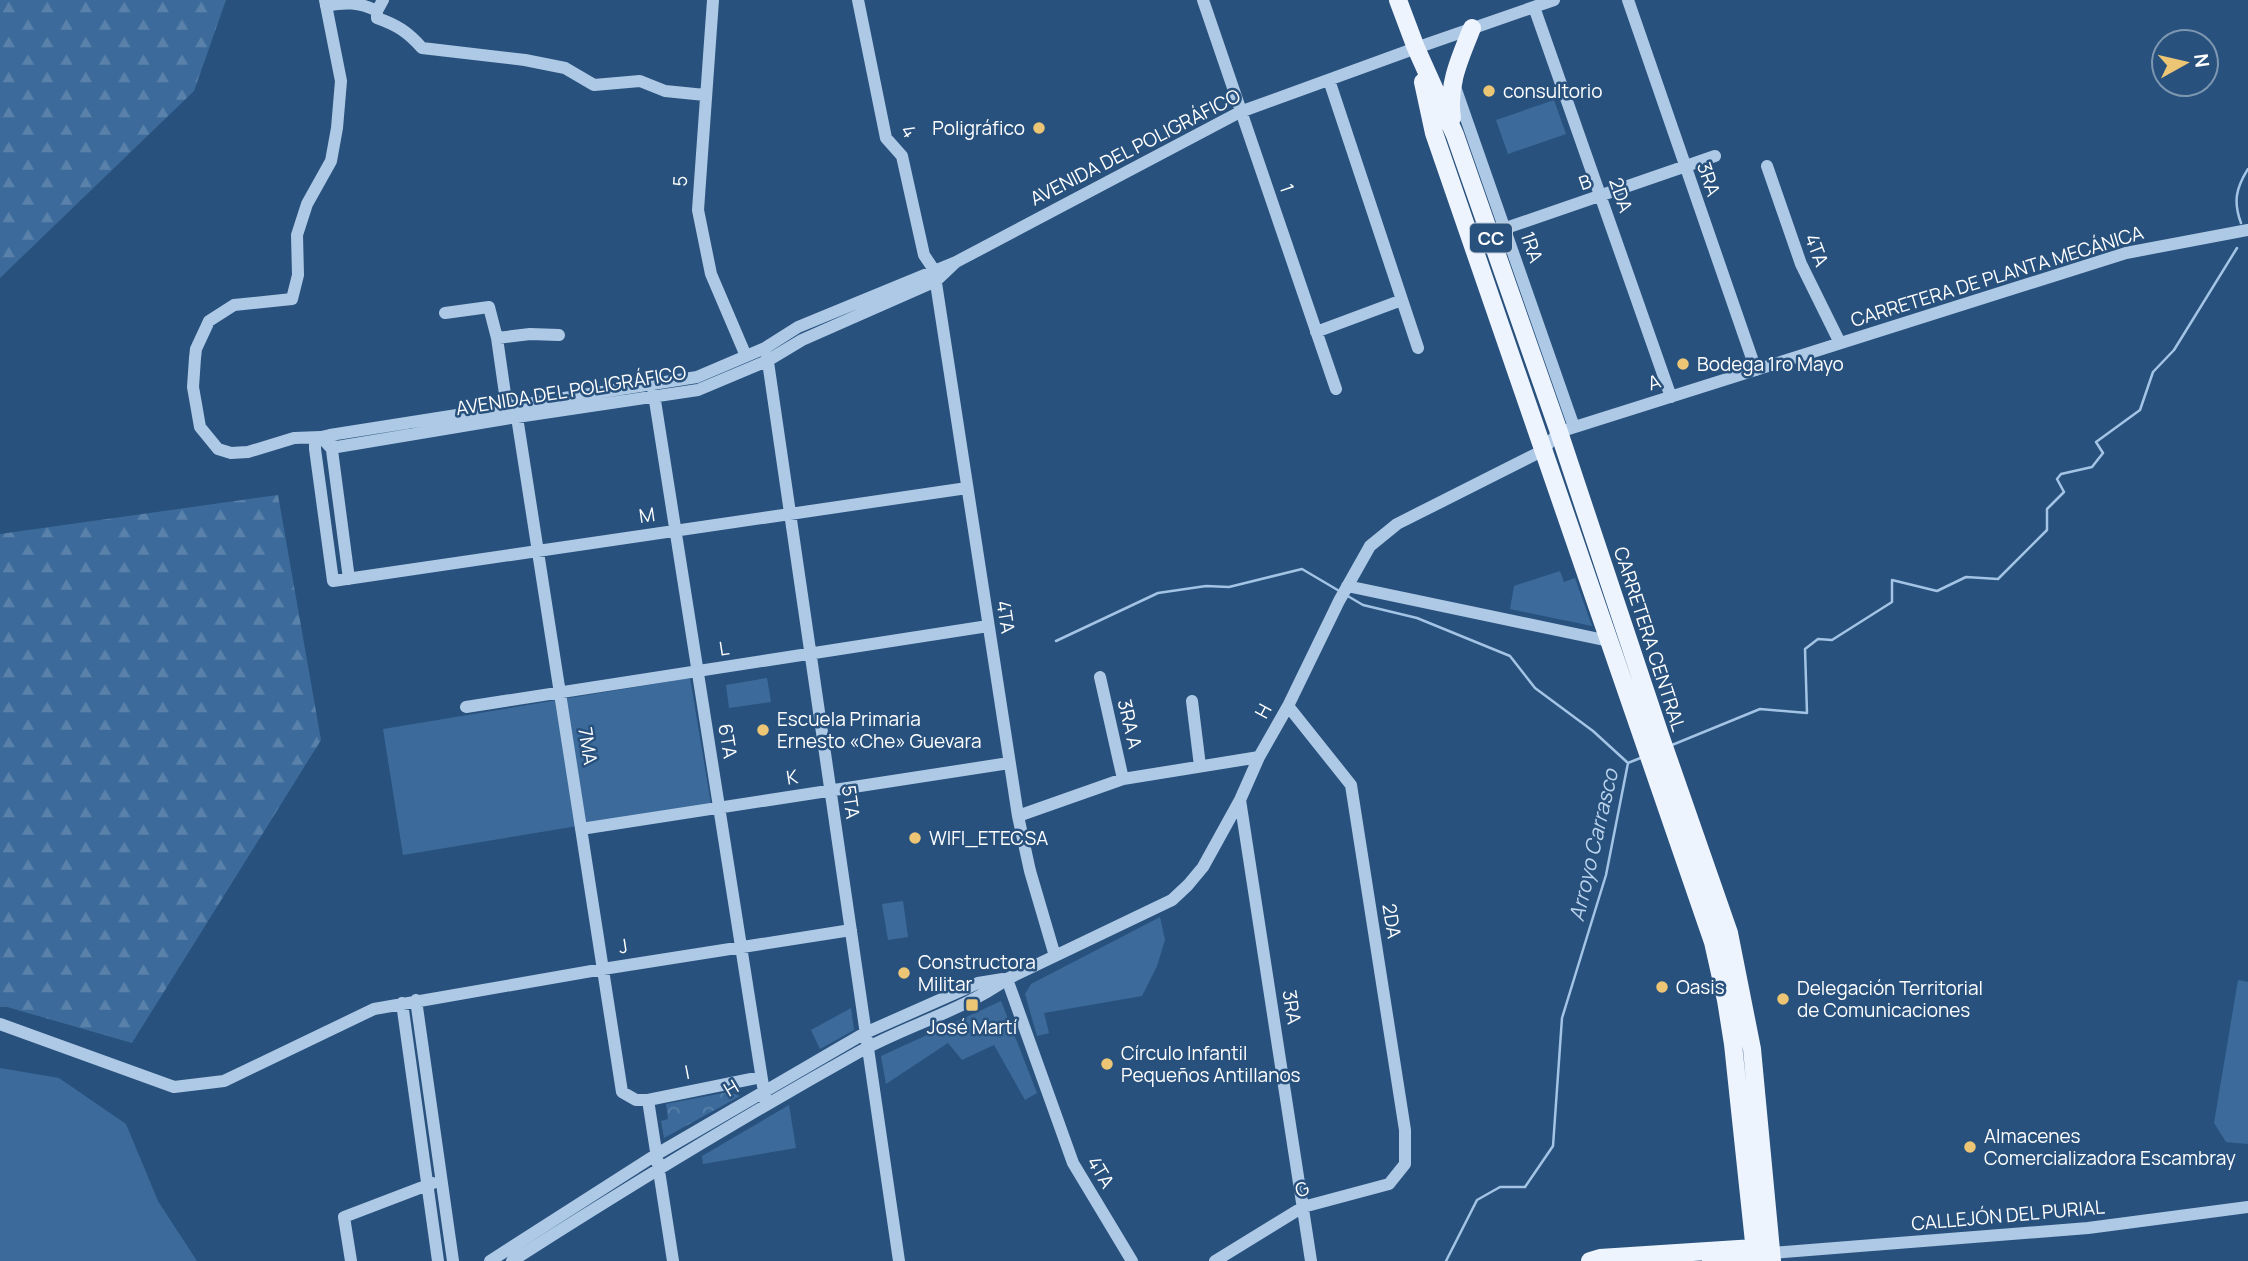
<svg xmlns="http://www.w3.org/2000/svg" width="2248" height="1261" viewBox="0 0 2248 1261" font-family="Manrope,sans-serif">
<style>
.green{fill:#3c6b9b}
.forest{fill:url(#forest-firs)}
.park{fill:url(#park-crowns)}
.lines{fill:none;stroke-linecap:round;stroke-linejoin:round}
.stream{stroke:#a3c4e5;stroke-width:2.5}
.minor{stroke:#aec9e5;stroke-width:12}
.major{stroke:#eef4fd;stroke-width:18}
.poi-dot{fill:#ecc575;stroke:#28517d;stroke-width:2.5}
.labels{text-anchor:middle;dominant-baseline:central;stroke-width:5;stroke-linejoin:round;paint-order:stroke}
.shield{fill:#28517d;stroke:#becbd8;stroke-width:2}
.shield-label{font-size:18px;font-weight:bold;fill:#fff}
.poi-label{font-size:19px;fill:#fff;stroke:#28517d;text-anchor:start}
.street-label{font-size:19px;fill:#fff;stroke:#28517d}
.water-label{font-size:21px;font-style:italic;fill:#b9d3ec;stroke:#28517d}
</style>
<defs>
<pattern id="forest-firs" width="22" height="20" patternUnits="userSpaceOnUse" patternTransform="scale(1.75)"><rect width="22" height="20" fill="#3c6b9b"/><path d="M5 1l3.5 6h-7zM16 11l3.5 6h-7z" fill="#5981aa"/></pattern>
<pattern id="park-crowns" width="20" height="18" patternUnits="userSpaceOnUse" patternTransform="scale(1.75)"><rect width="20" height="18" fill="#3c6b9b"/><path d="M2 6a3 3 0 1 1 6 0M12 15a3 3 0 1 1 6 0" fill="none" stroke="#5981aa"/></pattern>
</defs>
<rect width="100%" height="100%" fill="#28517d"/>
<path class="green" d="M1554 100 1566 134 1508 154 1496 120Z
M1560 571 1564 582 1575 578 1592 626 1510 609 1514 586Z
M690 678 711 804 403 855 383 729Z
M767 678 771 702 729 708 726 685Z
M903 901 908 937 888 940 882 904Z
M1160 917 1165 940 1157 966 1142 996 1044 1013 1049 1033 1037 1036 1025 994 1031 984Z
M2238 980 2248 982V1144L2226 1142 2214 1123Z
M1001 1001 1037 1093 1025 1100 994 1045 962 1060 948 1043 886 1084 881 1056Z
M851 1008 854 1030 820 1049 811 1030Z
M0 1068 59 1078 126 1124 158 1201 197 1261H0Z
M789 1105 796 1148 703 1164 702 1156Z"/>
<path class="forest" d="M0 0H226L194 91 0 278Z
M278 495 321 740 132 1043 7 1007H0V534Z"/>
<path class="park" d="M729 1092 740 1096 664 1138 661 1121 668 1119 666 1104Z"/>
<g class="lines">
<path class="stream" d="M2241 223C2233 202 2236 188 2248 169
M1346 595 1363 605 1417 618 1510 656 1535 688 1593 731 1628 763
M1056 641 1158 593 1206 586 1229 587 1302 569 1341 592
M1672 745 1760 709 1807 713 1805 649 1818 639 1832 640 1892 602V580L1937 591 1966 577 1998 579 2047 530V509L2064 492 2057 479 2061 474 2092 467 2103 453 2096 442 2140 410 2153 372 2174 350 2237 248
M1446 1261 1477 1200 1500 1187H1525L1553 1146 1562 1018 1606 875 1628 763 1643 757"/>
<path class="minor" d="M325 0 341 81 337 128 331 161 307 204 297 235 298 275 292 299 234 305 209 321 196 349 195 358 193 387 200 427 218 449 231 453 248 452 294 438 321 437 331 448 517 417 698 390 767 361 802 340 936 281 956 262
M383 0 377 11V18C397 25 408 32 422 48L525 60 565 68 594 85 640 81 665 91 705 95
M713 0 698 210 711 274 746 356
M858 0 886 138 902 156 924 255 934 270 1018 816 1030 871 1055 956
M1203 0 1336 389
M1628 0 1756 370
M326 6C345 2 359 2 377 11
M1534 7 1671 397
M1329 80 1418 348
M1454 84 1574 427
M1767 166 1801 264 1840 343
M1506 228 1715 156
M445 313 489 307 497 338 506 401 517 417 622 1092 636 1100H648L761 1077
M1316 332 1402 300
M497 338 530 334 559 335
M767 355 899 1261
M653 388 766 1105
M330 435 697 377 765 348 798 327 956 262 1240 112 1416 48 1554 0
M349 579 330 435 321 437 315 443V449L333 581 967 488
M1347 586 1609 641
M1100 677 1123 779
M1192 701 1200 766
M466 707 988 626
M1240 800 1311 1261
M1018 816 1123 779 1259 757
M581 829 1009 763
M1007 979 1073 1163 1132 1261
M416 1000 453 1261
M402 1003 438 1261
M0 1024 174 1087 224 1081 374 1009 603 969 851 930
M648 1100 673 1261
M1771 1253 2088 1228 2248 1207
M351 1261 344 1217 433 1183
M490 1261 657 1154 865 1033 978 983 1003 979
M512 1261C626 1188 741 1118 859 1052 908 1025 962 1011 1007 979L1172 900 1188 885 1203 867 1240 800 1259 757 1288 706 1339 601 1370 546 1397 524 1542 451 1559 432 2126 253 2248 230
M1215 1261 1303 1207 1389 1184 1405 1164V1130L1351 785 1288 706"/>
<path class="major" d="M1398 0 1416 48 1455 135 1490 235 1559 432 1660 735 1729 933 1752 1049 1772 1261
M1423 82 1434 133 1713 942 1726 1000 1733 1044 1756 1261
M1452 118C1447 85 1460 58 1472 28
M1590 1261 1600 1258 1754 1248 1771 1253 1755 1258 1711 1261"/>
</g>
<g class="poi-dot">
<circle cx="1489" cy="91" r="7"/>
<circle cx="1039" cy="128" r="7"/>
<circle cx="1683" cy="364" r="7"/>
<circle cx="763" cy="730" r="7"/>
<circle cx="915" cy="838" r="7"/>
<circle cx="904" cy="973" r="7"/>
<circle cx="1662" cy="987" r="7"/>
<circle cx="1783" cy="999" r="7"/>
<rect x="965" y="998" width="14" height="14" rx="3.5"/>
<circle cx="1107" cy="1064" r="7"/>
<circle cx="1970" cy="1147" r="7"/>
</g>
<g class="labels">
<rect class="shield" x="1470" y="223.5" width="42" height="29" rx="5"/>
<g class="shield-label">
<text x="1491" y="238">CC</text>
</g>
<g class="poi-label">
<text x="1503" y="91">consultorio</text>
<text x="1025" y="128" text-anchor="end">Poligráfico</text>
<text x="1697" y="364">Bodega 1ro Mayo</text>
<text x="777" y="719">Escuela Primaria<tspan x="777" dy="22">Ernesto «Che» Guevara</tspan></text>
<text x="929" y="838">WIFI_ETECSA</text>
<text x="918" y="962">Constructora<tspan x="918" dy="22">Militar</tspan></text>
<text x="1676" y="987">Oasis</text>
<text x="1797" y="988">Delegación Territorial<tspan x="1797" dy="22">de Comunicaciones</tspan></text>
<text x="972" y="1027" text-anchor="middle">José Martí</text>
<text x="1121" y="1053">Círculo Infantil<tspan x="1121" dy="22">Pequeños Antillanos</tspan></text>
<text x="1984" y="1136">Almacenes<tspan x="1984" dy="22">Comercializadora Escambray</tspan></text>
</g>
<g class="street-label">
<text transform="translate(909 131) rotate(57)">4</text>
<text transform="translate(1135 147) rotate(-27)">AVENIDA DEL POLIGRÁFICO</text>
<text transform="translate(1709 179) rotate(71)">3RA</text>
<text transform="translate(680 181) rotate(-86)">5</text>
<text transform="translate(1585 182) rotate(-19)">B</text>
<text transform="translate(1287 188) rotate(71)">1</text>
<text transform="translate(1621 195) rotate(71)">2DA</text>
<text transform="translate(1532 247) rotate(71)">1RA</text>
<text transform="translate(1817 250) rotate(69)">4TA</text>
<text transform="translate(1997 276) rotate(-17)">CARRETERA DE PLANTA MECÁNICA</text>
<text transform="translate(1654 382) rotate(-18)">A</text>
<text transform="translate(571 390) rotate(-9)">AVENIDA DEL POLIGRÁFICO</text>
<text transform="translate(647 515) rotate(-8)">M</text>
<text transform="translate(1006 617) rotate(81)">4TA</text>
<text transform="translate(1650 639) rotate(72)">CARRETERA CENTRAL</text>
<text transform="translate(724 648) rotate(-9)">L</text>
<text transform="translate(1263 711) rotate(-61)">H</text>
<text transform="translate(1130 724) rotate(77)">3RA A</text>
<text transform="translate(728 741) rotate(81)">6TA</text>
<text transform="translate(588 746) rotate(81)">7MA</text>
<text transform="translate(792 777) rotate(-9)">K</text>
<text transform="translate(851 802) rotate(82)">5TA</text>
<text transform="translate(1392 921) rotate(81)">2DA</text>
<text transform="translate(623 946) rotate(-9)">J</text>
<text transform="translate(1292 1007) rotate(81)">3RA</text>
<text transform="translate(687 1072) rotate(-11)">I</text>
<text transform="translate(731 1088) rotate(-31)">H</text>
<text transform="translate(1101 1172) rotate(59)">4TA</text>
<text transform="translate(1302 1189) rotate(-21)">G</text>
<text transform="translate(2008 1215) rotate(-5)">CALLEJÓN DEL PURIAL</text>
</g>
<g class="water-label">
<text transform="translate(1593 845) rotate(-77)">Arroyo Carrasco</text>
</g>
</g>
<g transform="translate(2185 63) rotate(82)"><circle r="33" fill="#28517d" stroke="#7e97b1" stroke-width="2"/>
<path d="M0-5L12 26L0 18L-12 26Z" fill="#ecc575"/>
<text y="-10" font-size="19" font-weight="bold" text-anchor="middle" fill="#ffffff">N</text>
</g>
</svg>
